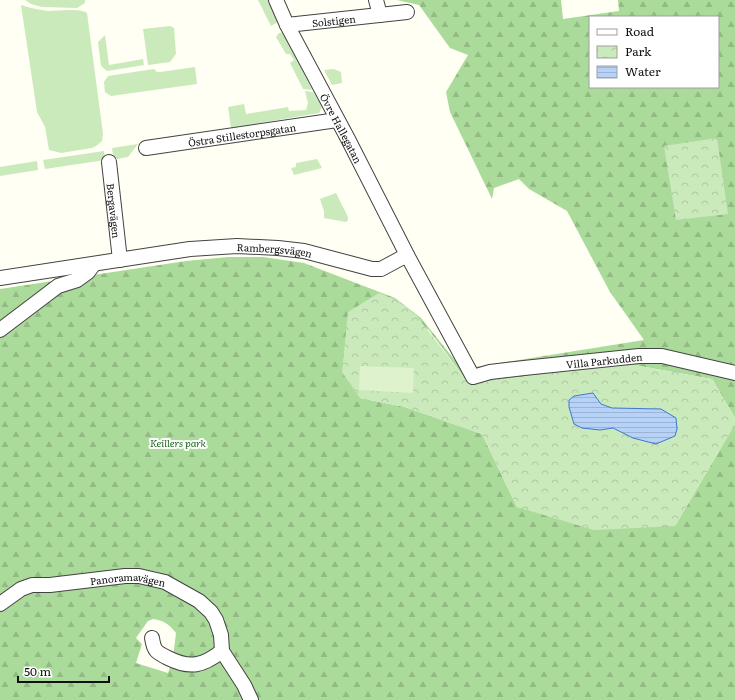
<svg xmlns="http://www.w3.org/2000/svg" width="735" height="700" viewBox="0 0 735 700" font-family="Literata,serif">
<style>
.grass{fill:#caeabb}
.forest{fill:url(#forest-firs);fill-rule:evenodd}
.park{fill:url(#park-crowns);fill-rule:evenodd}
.pitch{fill:#def2cd}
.water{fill:url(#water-rules);stroke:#3d78cf}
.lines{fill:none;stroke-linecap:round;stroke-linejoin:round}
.street-casing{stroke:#434343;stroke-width:16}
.street{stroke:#fff;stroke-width:14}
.labels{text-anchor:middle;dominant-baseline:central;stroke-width:4;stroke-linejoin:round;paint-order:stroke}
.street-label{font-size:10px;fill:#101010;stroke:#fff}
.park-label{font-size:10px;font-style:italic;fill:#1f691e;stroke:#fff}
</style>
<defs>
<pattern id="forest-firs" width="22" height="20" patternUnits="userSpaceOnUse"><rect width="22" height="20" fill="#abdb9a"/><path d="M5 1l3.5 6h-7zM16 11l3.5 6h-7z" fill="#92bb84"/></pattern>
<pattern id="park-crowns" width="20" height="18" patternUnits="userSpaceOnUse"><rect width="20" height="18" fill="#caeabb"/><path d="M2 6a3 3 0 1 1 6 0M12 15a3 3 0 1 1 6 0" fill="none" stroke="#acc8a0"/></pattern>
<pattern id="water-rules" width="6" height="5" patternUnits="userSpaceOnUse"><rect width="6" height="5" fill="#b7d2f7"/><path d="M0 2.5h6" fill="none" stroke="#9cb3d3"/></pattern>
</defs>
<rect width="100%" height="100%" fill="#fffff3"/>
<path class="grass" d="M25 0H85V3L77 8 42 7 31 4Z
M258 0H268L278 22 271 26Z
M21 5C30 8 39 10 49 11 59 11 79 8 87 13L103 134 102 141 96 146 92 148 61 153 49 150 45 127 37 112Z
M170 26 174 28 176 54 170 62 148 65 143 29Z
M283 32 286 37 312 90 303 89 290 63 294 60 290 54H286L276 37 279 33Z
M105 35 109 65 143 59 144 65 107 71 101 66 98 42Z
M195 67 197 84 111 96 105 92 104 82 108 76 154 69 157 72H160Z
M334 69 341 72 342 83 332 85 324 70Z
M305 91 313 92 322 107 319 113 231 128 228 107 244 104 246 114 288 107 289 111 306 110 308 103Z
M138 144 128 157 117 159 113 155 112 148Z
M104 151 105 160 45 169 43 160Z
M317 159 322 168 294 175 291 168 296 167V163Z
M37 161 38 170 0 176V167Z
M336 193 348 217V220L346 222 324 218V211L320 199Z"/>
<path class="forest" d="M397 0H561L563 19 619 11 618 0H735V418L712 379 623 363 469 384 428 329 360 398 405 407 482 434 517 507 675 526 735 424V700H0V289L186 261 228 257H263L304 263 395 298 421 318 462 369 644 340 610 292 567 211 529 189 519 179 494 188 492 199 450 112 446 92 468 55 450 48 419 5ZM590 17H718V87H590ZM153 619C165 621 169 624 176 633L173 658 168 673 136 663 142 644 136 638 148 621Z"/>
<path class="park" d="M717 138 728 214 676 220 664 146Z
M379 293 398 301 416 315 469 384 623 363 712 379 735 418V424L675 526 594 530 517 507 482 434 405 407 360 398 342 372 348 312ZM592 393 601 404 612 408 661 409 633 438 613 428 600 430 569 400 574 396Z"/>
<path class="pitch" d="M360 366 414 368 413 393 359 390Z"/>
<path class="water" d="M593 393 601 404 612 408 661 409 676 418 677 429 675 436 656 444 633 438 613 428 600 430 582 428 574 424 569 407V400L574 396Z"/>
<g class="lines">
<g class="street-casing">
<g id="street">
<path id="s1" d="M276 0 287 25 348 139 407 255 473 377 490 372 524 368 639 356H662L735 373"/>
<path d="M376 0 380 15"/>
<path id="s2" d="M287 25 407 12"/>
<path id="s3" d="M146 148 337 120"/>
<path id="s4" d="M109 162 120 260"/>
<path id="s5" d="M0 278 190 249 237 246 278 248 304 251 372 269H381L407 255"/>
<path d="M0 330 58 286 77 280 88 272 94 264"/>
<path id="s6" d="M0 604 21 589 32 585H50L125 576H139L165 582 199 601 211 612 216 620 221 635 222 651 244 685 251 700"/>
<path d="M152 638C154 651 156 652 168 658 190 669 203 666 222 651"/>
</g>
</g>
<use href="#street" class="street"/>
</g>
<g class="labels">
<g class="street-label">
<text stroke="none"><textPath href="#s2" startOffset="47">Solstigen</textPath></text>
<text stroke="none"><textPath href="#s1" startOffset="144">Övre Hallegatan</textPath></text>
<text stroke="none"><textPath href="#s3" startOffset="97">Östra Stillestorpsgatan</textPath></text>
<text stroke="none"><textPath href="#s4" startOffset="49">Bergavägen</textPath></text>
<text stroke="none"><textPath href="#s5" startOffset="277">Rambergsvägen</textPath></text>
<text stroke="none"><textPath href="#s1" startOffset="558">Villa Parkudden</textPath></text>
<text stroke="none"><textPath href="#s6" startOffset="134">Panoramavägen</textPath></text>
</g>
<g class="park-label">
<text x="178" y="442">Keillers park</text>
</g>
</g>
<rect x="589" y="16" width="130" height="72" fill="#ffffff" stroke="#9f9f9f"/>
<rect x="597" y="29" width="20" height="6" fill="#ffffff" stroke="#9f9f9f"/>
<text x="625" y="36" font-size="12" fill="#101010">Road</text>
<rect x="597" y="46" width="20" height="12" fill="url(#park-crowns)" stroke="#9f9f9f"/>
<text x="625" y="56" font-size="12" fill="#101010">Park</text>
<rect x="597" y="66" width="20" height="12" fill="url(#water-rules)" stroke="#9f9f9f"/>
<text x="625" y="76" font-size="12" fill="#101010">Water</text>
<path d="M18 676v6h91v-6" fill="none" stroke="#101010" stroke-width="2"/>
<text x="24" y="676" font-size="12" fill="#101010" stroke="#ffffff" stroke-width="3" paint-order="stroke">50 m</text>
</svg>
